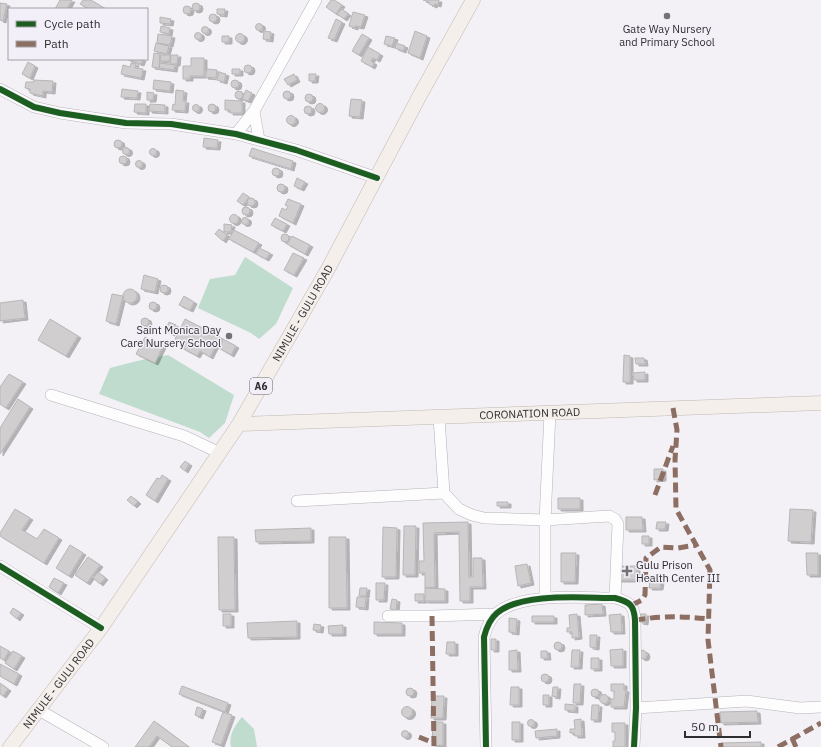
<svg xmlns="http://www.w3.org/2000/svg" width="821" height="747" viewBox="0 0 821 747" font-family="'IBM Plex Sans',sans-serif">
<style>
.forest{fill:#bfdcce}
.building{fill:#d1ced0;stroke:#b8b5b7;filter:url(#shadow)}
.lines{fill:none;stroke-linecap:round;stroke-linejoin:round}
.minor-casing{stroke:#b5b3b7;stroke-width:12}
.major-casing{stroke:#c1b8b2;stroke-width:15}
.minor{stroke:#fdfdfe;stroke-width:11}
.major{stroke:#f4efeb;stroke-width:14}
.quiet{stroke:#8d6e63;stroke-width:5;stroke-dasharray:10 5;stroke-linecap:butt}
.cycleway-casing{stroke:#f3eff8;stroke-width:8}
.cycleway{stroke:#1b5e20;stroke-width:6}
.poi-dot{fill:#737275;stroke:#f3eff8;stroke-width:1.5}
.labels{text-anchor:middle;dominant-baseline:central;stroke-width:3;stroke-linejoin:round;paint-order:stroke}
.shield{fill:#f3eff8;stroke:#69676c;stroke-width:1}
.shield-label{font-size:10px;font-weight:bold;fill:#2e2d30}
.poi-label{font-size:11px;fill:#2e2d30;stroke:#f3eff8}
.street-label{font-size:11px;fill:#2e2d30;stroke:#f3eff8}
</style>
<defs>
<filter id="shadow"><feDropShadow dx="3" dy="2" stdDeviation="0" flood-color="#0004"/></filter>
</defs>
<rect width="100%" height="100%" fill="#f3f1f6"/>
<path class="forest" d="M245 257 293 288 276 324 259 339 251 333 198 308 210 279 235 275Z
M168 355 234 395 225 423 209 438 200 432 99 394 110 368 137 361Z
M242 717 254 729 257 747H231C228 736 235 725 242 717Z"/>
<path class="building" d="M60 0H72L67 9H55Z
M83 0H91L106 9H89L80 4Z
M331 0H334L342 5 336 14 326 7Z
M423 0H439L438 5 435 4 434 6 429 4V2Z
M192 7a4 4 0 1 1 8 0a4 4 0 1 1-8 0Z
M0 3 7 4 3 21 0 20Z
M183 10a4 4 0 1 1 8 0a4 4 0 1 1-8 0Z
M217 9H225L224 15 217 14Z
M342 9 348 14 344 19 337 14Z
M353 12 365 15 361 27 355 26V28L349 26Z
M209 18a4 4 0 1 1 8 0a4 4 0 1 1-8 0Z
M160 17 171 19 170 24 160 23Z
M336 19 342 22 334 40 328 38Z
M255.5 27a3.5 3.5 0 1 1 7 0a3.5 3.5 0 1 1-7 0Z
M161 26 170 28 169 34 160 32Z
M201.5 30a3.5 3.5 0 1 1 7 0a3.5 3.5 0 1 1-7 0Z
M264 31 271 32 270 40 263 39Z
M415 31 427 36 420 58 408 53Z
M194.5 36a3.5 3.5 0 1 1 7 0a3.5 3.5 0 1 1-7 0Z
M235.5 38a4.5 4.5 0 1 1 9 0a4.5 4.5 0 1 1-9 0Z
M158 34 172 36 170 45 157 43Z
M362 34 369 38 359 55 352 51Z
M222 36H229V42H222Z
M386 36 395 38 392 46 384 44Z
M156 43 169 46 167 54 154 51Z
M396 43 405 46 403 51 395 48Z
M368 47 380 54 377 60 373 58 371 61 374 63 372 67 361 61Z
M154 53 160 54 159 68 152 67Z
M161 55H170V61H160Z
M171 55H178L177 64H170Z
M191 58H204V76H190V79H183V66H191Z
M128 59H143L141 64 128 60Z
M28 62 35 66 30 78 22 74Z
M131 63 136 64 135 68 143 69 141 78 121 74 123 65 130 67Z
M160 63 175 65 174 70 159 68Z
M244 69a4 4 0 1 1 8 0a4 4 0 1 1-8 0Z
M207 69 217 70 216 78 205 77Z
M232 69H240V74H232Z
M219 72 226 74 224 82 217 80Z
M294 74 297 80 288 85 284 79Z
M309 74H316L315 81H309Z
M34 80 53 81 52 92 43 91V96L30 93V89L25 88 26 82H34Z
M154 80 171 82 170 91 153 89Z
M231 84a4 4 0 1 1 8 0a4 4 0 1 1-8 0Z
M122 89 138 91 137 98 121 97Z
M176 90 184 91 183 101H186L185 111 172 110 173 104 175 105Z
M246 90 252 93 248 101 242 99Z
M235 95a4 4 0 1 1 8 0a4 4 0 1 1-8 0Z
M283 95a4 4 0 1 1 8 0a4 4 0 1 1-8 0Z
M147 92 154 93 153 100H147Z
M305 98a4 4 0 1 1 8 0a4 4 0 1 1-8 0Z
M351 99 362 100 360 117 349 116Z
M225 100 242 101V113H230V110H225Z
M315.5 108a4.5 4.5 0 1 1 9 0a4.5 4.5 0 1 1-9 0Z
M135 104H146V113L134 112Z
M150 104 165 105V112L149 111Z
M208 108a4 4 0 1 1 8 0a4 4 0 1 1-8 0Z
M192.5 108a3.5 3.5 0 1 1 7 0a3.5 3.5 0 1 1-7 0Z
M304 110a4 4 0 1 1 8 0a4 4 0 1 1-8 0Z
M286.5 120a4.5 4.5 0 1 1 9 0a4.5 4.5 0 1 1-9 0Z
M204 138 218 140 217 148 203 147Z
M114 144a4 4 0 1 1 8 0a4 4 0 1 1-8 0Z
M122.5 151a3.5 3.5 0 1 1 7 0a3.5 3.5 0 1 1-7 0Z
M252 148 293 161 291 169 249 156Z
M149.5 152a3.5 3.5 0 1 1 7 0a3.5 3.5 0 1 1-7 0Z
M119 160a4 4 0 1 1 8 0a4 4 0 1 1-8 0Z
M135.5 164a3.5 3.5 0 1 1 7 0a3.5 3.5 0 1 1-7 0Z
M272 172a4 4 0 1 1 8 0a4 4 0 1 1-8 0Z
M297 178 305 182 301 189 294 186Z
M277 188a4 4 0 1 1 8 0a4 4 0 1 1-8 0Z
M243 193 249 197 243 205 237 201Z
M247 202a4 4 0 1 1 8 0a4 4 0 1 1-8 0Z
M288 199 301 204 293 223 279 216 282 208 286 210 288 206 285 205Z
M242 211a4 4 0 1 1 8 0a4 4 0 1 1-8 0Z
M229.5 219a4.5 4.5 0 1 1 9 0a4.5 4.5 0 1 1-9 0Z
M241.5 221a3.5 3.5 0 1 1 7 0a3.5 3.5 0 1 1-7 0Z
M275 218 287 224 283 231 271 225Z
M224 224 232 225 231 232H224Z
M219 229 227 235 223 241 215 234Z
M234 230 259 243 253 252 229 239Z
M281 238a4 4 0 1 1 8 0a4 4 0 1 1-8 0Z
M292 236 310 245 305 254 287 244Z
M259 248 270 253 266 259 256 254Z
M293 253 304 258 294 275 284 270Z
M144 275 158 279 155 292 141 289Z
M160 289a4 4 0 1 1 8 0a4 4 0 1 1-8 0Z
M123 296a7 7 0 1 1 14 0a7 7 0 1 1-14 0Z
M112 294 123 296 116 324 106 321Z
M184 296 194 302 190 310 179 305Z
M23 300 25 318 0 321V303Z
M149 306a4 4 0 1 1 8 0a4 4 0 1 1-8 0Z
M141 322a4 4 0 1 1 8 0a4 4 0 1 1-8 0Z
M50 319 78 336 66 356 38 340Z
M185 319 220 337 210 357 200 351 197 356 182 348 184 344 175 339Z
M169 322 176 325 172 334 165 331Z
M145 337 163 346 155 363 136 354Z
M223 339 236 346 231 355 219 348Z
M624 355 630 356V382H623Z
M635 358H644L645 364H636Z
M645 372V380H634L633 373Z
M9 374 23 382 6 408 0 404V387Z
M18 399 30 407 0 454V428Z
M185 461 189 464 185 471 180 467Z
M654 469H663V479L654 480Z
M162 475 168 479 155 501 146 495 157 478 160 479Z
M131 496 138 502 134 506 127 500Z
M558 498H580V509H558Z
M497 502H508V506H497Z
M15 509 30 518 22 530 37 539 44 529 59 538 44 563 0 536V533Z
M790 509 813 510 811 542 788 541Z
M626 517H642L643 530H626Z
M468 522 469 577H473V558H482L483 587H470V601H460L459 532 434 533 435 587 425 588V573H419V561H424L423 523Z
M657 522H666L665 529H656Z
M404 526H416L415 575H403Z
M383 527 397 528 396 577H382Z
M311 528V541L256 542 255 530Z
M642 536H649V544H642Z
M218 537H234L235 610H219Z
M329 537H346L347 608H329Z
M70 545 83 553 69 576 56 568Z
M561 553H576L575 582H561Z
M806 553H818V575H807Z
M88 557 100 565 87 583 75 575Z
M527 564 531 583 518 586 515 566Z
M616 566H637V580H616Z
M98 572 105 578 100 584 93 578Z
M652 577H659L658 580 661 581 660 588H649L650 580H652Z
M54 578 64 583 58 593 49 587Z
M376 583H385L384 600H376Z
M360 588H367L366 596H359Z
M425 588 445 589V601H425Z
M415 594H424V601H415Z
M357 597H366L365 608 356 607Z
M392 599 397 600 396 610 390 609Z
M602 604 603 614 585 615V605Z
M13 608 21 613 17 619 10 613Z
M223 614H231V626H223Z
M577 614 579 637 572 638V632H567V628H570L569 615Z
M621 614 622 632H611L609 615Z
M640 614H646L645 623 640 622Z
M532 616H554V622H532Z
M509 618 517 619 516 633 509 632Z
M297 621V637L248 638 247 623Z
M374 622 402 623V634H374Z
M314 624 321 625 320 631 313 630Z
M343 625V634H329L328 626Z
M590 635H597L596 648 590 647Z
M491 639H496V650H491Z
M447 642H455V654H446Z
M554 646a4 4 0 1 1 8 0a4 4 0 1 1-8 0Z
M0 646 9 651 4 660 0 658Z
M623 649V666H611L610 650Z
M517 650 518 670H509V651Z
M572 650H580L579 667H571Z
M643 650 646 652 647 655 646 658 643 659 640 657V651Z
M13 651 22 656 14 669 5 663Z
M541 651H547L548 658H541Z
M591 658H599V669H591Z
M0 664 19 674 14 684 0 676Z
M541 678a4 4 0 1 1 8 0a4 4 0 1 1-8 0Z
M0 683 8 689 3 696 0 694Z
M574 684H581L580 703H573Z
M611 684H624V690H626L624 707H611V699H614V691H611Z
M182 686 228 703 225 712 179 694Z
M511 687H519V705H510Z
M553 687H558L557 697 552 696Z
M406 692a4 4 0 1 1 8 0a4 4 0 1 1-8 0Z
M591 693a4 4 0 1 1 8 0a4 4 0 1 1-8 0Z
M599.5 699a4.5 4.5 0 1 1 9 0a4.5 4.5 0 1 1-9 0Z
M543 695H549V705H543Z
M432 696H444L443 718H431Z
M565 704 575 705V711L565 710Z
M592 705H599L598 720H591Z
M401.5 712a5.5 5.5 0 1 1 11 0a5.5 5.5 0 1 1-11 0Z
M197 707 203 709 200 717 195 715Z
M757 711 758 722 721 723 720 712Z
M223 712 232 715 221 745 212 742Z
M581 719 582 736H575L574 733H570V729H575L574 720Z
M527.5 723a3.5 3.5 0 1 1 7 0a3.5 3.5 0 1 1-7 0Z
M154 721 189 747H172L157 736 149 747H135Z
M432 722H443V745L433 746Z
M512 722H520V740H512Z
M612 723H625V747H613V741H615V732H612Z
M557 729V736L536 738 535 731Z
M401.5 734a3.5 3.5 0 1 1 7 0a3.5 3.5 0 1 1-7 0Z
M761 742V747H722L721 743Z"/>
<g class="lines">
<g class="minor-casing">
<path id="minor" d="M0 89 34 107 60 113 126 123 171 124 236 134 296 150 377 178
M254 111 259 140
M236 134 254 111 316 0
M51 395 184 436 220 453
M439 417 444 493 459 509 472 515 484 518 545 520 609 516 615 519 618 524 615 598
M297 501 444 493
M0 566 101 628
M545 597V520L550 413
M388 616H432L495 614
M636 708 747 701 800 708 821 707
M39 710 103 747
M486 747 484 637C486 629 490 619 497 613 522 592 583 598 615 598 630 602 634 605 635 620L636 708 634 747"/>
</g>
<g class="major-casing">
<g id="major">
<path id="s1" d="M239 424 821 403"/>
<path id="s2" d="M10 747 101 628 239 424 328 269 420 95 473 0"/>
</g>
</g>
<use href="#minor" class="minor"/>
<use href="#major" class="major"/>
<path class="quiet" d="M673 408 677 430 675 460 676 509 710 570 708 640 721 747
M655 495 673 446
M632 605 642 600 645 595 646 558 661 547 678 548 696 545
M432 616 434 747
M635 620C662 616 682 616 709 619
M419 737 434 743
M792 738 796 747
M778 747 821 723"/>
<g class="cycleway-casing">
<path id="cycleway" d="M0 89 34 107 60 113 126 123 171 124 236 134 296 150 377 178
M0 566 101 628
M486 747 484 637C486 629 490 619 497 613 522 592 583 598 615 598 630 602 634 605 635 620L636 708 634 747"/>
</g>
<use href="#cycleway" class="cycleway"/>
</g>
<g class="poi-dot">
<circle cx="667" cy="16" r="4"/>
<circle cx="229" cy="336" r="4"/>
<path d="M625 565h4v4h4v4h-4v4h-4v-4h-4v-4h4z"/>
</g>
<g class="labels">
<rect class="shield" x="250" y="378" width="22" height="16" rx="3"/>
<g class="shield-label">
<text x="261" y="386">A6</text>
</g>
<g class="poi-label">
<text x="667" y="29">Gate Way Nursery<tspan x="667" dy="13">and Primary School</tspan></text>
<text x="221" y="330" text-anchor="end">Saint Monica Day<tspan x="221" dy="13">Care Nursery School</tspan></text>
<text x="636" y="565" text-anchor="start">Gulu Prison<tspan x="636" dy="13">Health Center III</tspan></text>
</g>
<g class="street-label">
<text stroke="none"><textPath href="#s2" startOffset="524">NIMULE - GULU ROAD</textPath></text>
<text stroke="none"><textPath href="#s1" startOffset="291">CORONATION ROAD</textPath></text>
<text stroke="none"><textPath href="#s2" startOffset="80">NIMULE - GULU ROAD</textPath></text>
</g>
</g>
<rect x="8" y="8" width="140" height="52" fill="#f3eff8" stroke="#a4a1a8"/>
<rect x="16" y="21" width="20" height="6" fill="#1b5e20" stroke="#a4a1a8"/>
<text x="44" y="28" font-size="12" fill="#2e2d30">Cycle path</text>
<rect x="16" y="41" width="20" height="6" fill="#8d6e63" stroke="#a4a1a8"/>
<text x="44" y="48" font-size="12" fill="#2e2d30">Path</text>
<path d="M685 731v6h65v-6" fill="none" stroke="#2e2d30" stroke-width="2"/>
<text x="691" y="731" font-size="12" fill="#2e2d30" stroke="#f3eff8" stroke-width="3" paint-order="stroke">50 m</text>
</svg>
